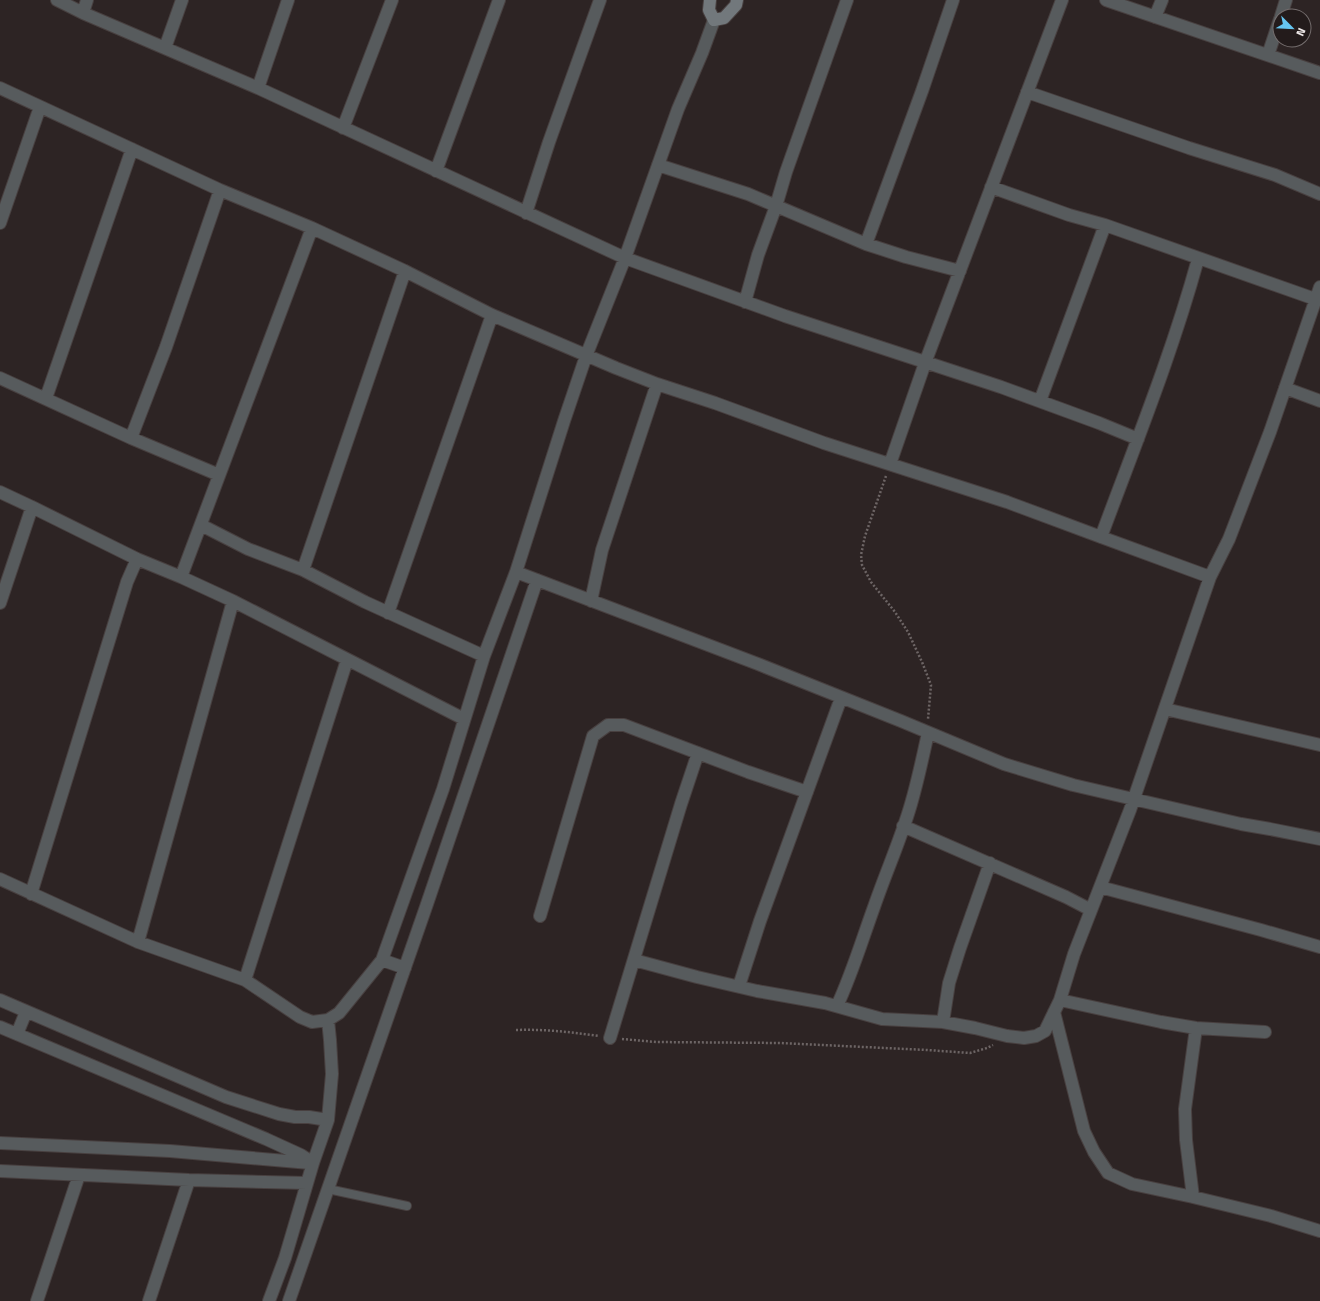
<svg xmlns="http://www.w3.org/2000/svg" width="1320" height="1301" viewBox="0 0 1320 1301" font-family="'Titillium Web',sans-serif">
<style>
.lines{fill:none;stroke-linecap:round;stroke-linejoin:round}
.lane-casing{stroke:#484040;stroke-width:10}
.street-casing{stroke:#484040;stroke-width:14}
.secondary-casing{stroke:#484040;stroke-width:14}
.path{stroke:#6d6565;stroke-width:2.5;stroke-dasharray:2 2;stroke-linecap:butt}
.lane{stroke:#575b5d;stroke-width:8}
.street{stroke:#575b5d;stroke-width:12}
.secondary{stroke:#72787c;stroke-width:12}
</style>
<rect width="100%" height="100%" fill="#2d2424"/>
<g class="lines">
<g class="lane-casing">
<path id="lane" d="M328 1189 407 1206"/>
</g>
<g class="street-casing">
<path id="street" d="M57 0 83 13 258 88 625 258 785 316 1001 387 1099 423 1138 439
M1106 0 1320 73
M83 13 87 0
M1281 16 1286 0
M1155 17 1162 0
M165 48 182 0
M1268 55 1280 19
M0 88 220 190 312 228 405 271 492 315 616 368 657 384 715 403 824 443 1007 502 1101 537 1210 577
M258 88 288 0
M1027 92 1189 148 1275 175 1320 194
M343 128 392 0
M658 165 748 194 866 244 906 257 960 271
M436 171 499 0
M991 187 1069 215 1105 225 1315 299
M526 213 549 142 600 0
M0 223 40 107
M312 228 181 577 233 601 464 719
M866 244 922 91 953 0
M745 302 758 255 776 206 786 172 847 0
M0 378 131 438 219 475
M1285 388 1320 401
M46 398 132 149
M1040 401 1105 225
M131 438 166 347 220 190
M890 464 925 363 1062 0
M0 492 32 507
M201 525 248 549 303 570 365 602 484 656
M1101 537C1135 445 1172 354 1198 259
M303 570 405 271
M516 572 758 664 901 721 1004 764 1073 785 1241 824 1270 829 1320 839
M591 601 602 550 657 384
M0 603 32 507 137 559 181 577
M388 613 492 315
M1165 709 1320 745
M903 826 1066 897 1091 910
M0 879 138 942 245 980 300 1017 312 1022 328 1020 339 1013 382 960 443 789 484 656 516 572 564 421 586 356 625 258 678 109 702 53 714 20
M1100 887 1261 930 1320 947
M31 894 127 582 137 559
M540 916 593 736 608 725H624L748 772 807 792
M138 942 233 601
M382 960 405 968
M634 960 697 977 757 991 825 1003 882 1019 943 1022 975 1028 1007 1036 1024 1038 1036 1036 1045 1031 1060 1000 1074 954 1130 810 1210 577 1229 539 1270 432 1320 287
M245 980 347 660
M739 986 760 921 841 698
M0 1000 226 1097 279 1114 295 1117H309L328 1120
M1060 1000 1161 1022 1196 1028 1265 1032
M837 1006C852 974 862 940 874 907 886 872 901 839 911 804 918 780 923 756 928 733
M1054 1012 1084 1131 1094 1152 1108 1173 1132 1184 1193 1197 1271 1216 1320 1231
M943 1022 949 983 960 948 990 863
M0 1027 266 1139 301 1155 313 1163
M17 1034 26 1012
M610 1038 681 804 698 753
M0 1143 170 1151 310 1163
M0 1171 189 1180 307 1183
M1193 1197 1186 1140 1185 1109 1196 1028
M37 1301 79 1175
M149 1301 189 1180
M269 1301 285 1258 313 1163 328 1120 332 1074 330 1040 328 1020
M289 1301 427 904 537 580"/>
</g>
<g class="secondary-casing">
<path id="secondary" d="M710 0 709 10 714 20 724 18 736 5 737 0"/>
</g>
<path class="path" d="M886 476 865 536 861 555 862 565 871 582 895 612 908 632 922 662 931 685 928 719
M516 1030C544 1029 571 1032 599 1036
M622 1039 656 1042 780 1043 927 1050 970 1053 987 1048 993 1045"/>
<use href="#lane" class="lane"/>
<use href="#street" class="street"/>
<use href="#secondary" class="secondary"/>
</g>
<g transform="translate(1292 28) rotate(114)"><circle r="19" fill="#231b1b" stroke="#756e6e"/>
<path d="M0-3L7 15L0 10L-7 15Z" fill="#66c4ef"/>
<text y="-6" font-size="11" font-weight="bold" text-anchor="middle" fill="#f0eaea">N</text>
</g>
</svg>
